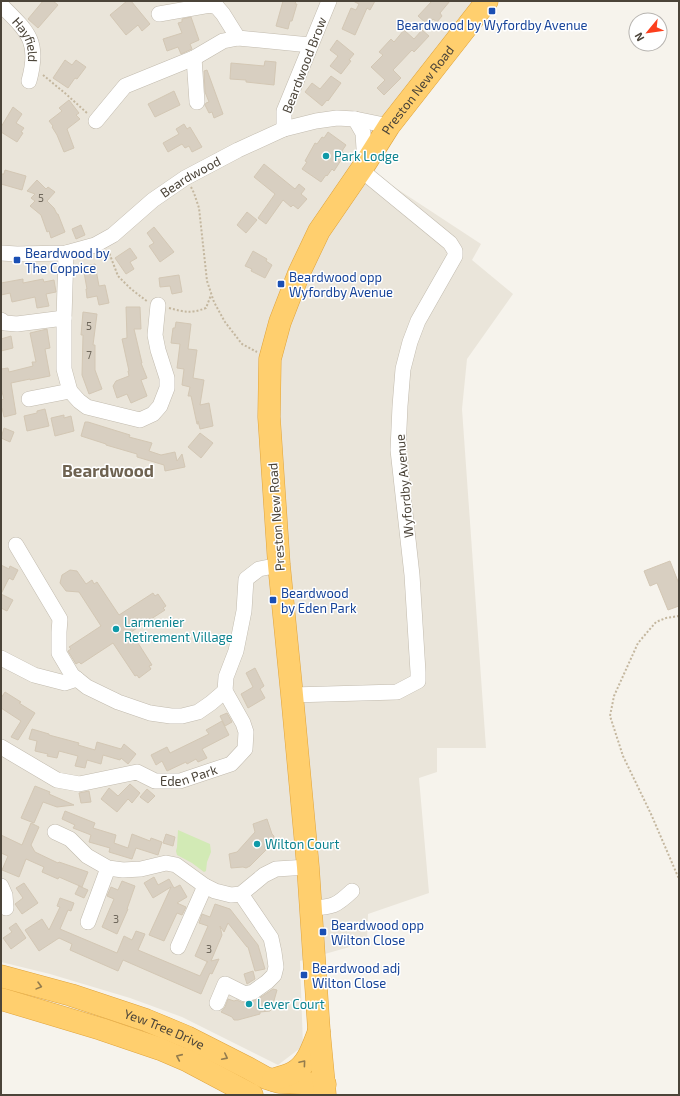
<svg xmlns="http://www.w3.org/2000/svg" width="680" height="1096" viewBox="0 0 680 1096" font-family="'Exo 2',sans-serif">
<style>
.residential{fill:#eae5da}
.green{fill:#d2eab5}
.building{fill:#d8cfc1;stroke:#d3c7b4}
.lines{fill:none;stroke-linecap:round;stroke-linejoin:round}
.minor-casing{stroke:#c2bbae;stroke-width:16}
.highway-casing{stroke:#e0a43c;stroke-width:23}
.path{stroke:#c4b79f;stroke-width:2;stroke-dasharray:2 2;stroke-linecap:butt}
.minor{stroke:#fff;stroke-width:15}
.highway{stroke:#ffcf6e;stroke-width:22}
.oneway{stroke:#937c4e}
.transit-dot{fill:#1a4fb4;stroke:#fff;stroke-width:1.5}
.culture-dot{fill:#0f9aa8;stroke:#fff;stroke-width:1.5}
.labels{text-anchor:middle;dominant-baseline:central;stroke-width:3;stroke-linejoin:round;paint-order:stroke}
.number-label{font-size:11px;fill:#6e675b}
.transit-label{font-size:13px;fill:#164399;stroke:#fff;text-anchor:start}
.street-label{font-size:13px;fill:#4b4439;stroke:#fff}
.culture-label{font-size:13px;fill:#0d838f;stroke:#fff;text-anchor:start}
.district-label{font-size:17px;font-weight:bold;fill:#6e6250;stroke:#fff}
</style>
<rect width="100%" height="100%" fill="#f6f3ec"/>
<path class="residential" d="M1 1H475L353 160 481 244 472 260 513 294 467 359 462 409 486 748H437V772L419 778 429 893 368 914 367 942 300 961 303 1046 278 1065 182 1017 130 998 50 974 1 962Z"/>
<path class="green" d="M178 830 210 844 211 852 207 862 206 871 204 872 192 863 177 855 176 851 177 847Z"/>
<path class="building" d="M43 1H53L58 5 38 28 28 19Z
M127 1H131L150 24 142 31 138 25 126 35 110 15Z
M283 1H296L295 4H297L292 21H290L288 29 276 26Z
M353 1H375L370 10 367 8 355 35 342 29 351 8 356 10 359 4Z
M432 1H450L440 13 442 16 437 22 433 19 428 25 418 16Z
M191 17 199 40 190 44 192 49 181 54 178 47 167 51 163 39 182 33 178 23 182 22V19Z
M404 30 414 39 422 30 429 36 414 52 412 50 393 70 401 78 384 95 377 88 385 80 371 67 383 55 379 52 391 39 394 42Z
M337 40 354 54 349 60 351 61 341 74 330 66 338 56 330 50Z
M65 60 72 65 76 60 86 67 77 79 75 78 68 88 53 78Z
M265 61 276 62 274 85 246 82V80L230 79 231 63 264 66Z
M207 70 223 114 214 118 212 112 209 113 205 105 206 103 209 102 205 92 204 71Z
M331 76 341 83 328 101 327 100 322 106 305 92 312 83 320 89Z
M174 91 180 105 155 117 148 104Z
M69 100 79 113 76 115 80 119 67 129 74 148 64 152 57 135 52 127 53 126 49 121 62 111 59 108Z
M13 107 22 114 16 123 24 128 21 132 23 133 17 142 1 132V127Z
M184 124 187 129 190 127 202 147 192 152 189 146 185 148 182 144 168 152 163 143 179 134 176 129Z
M328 132 346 145 342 151 345 154 334 171 332 169 327 176 326 175 321 182 302 169 307 162 305 161 315 143 317 144 322 137 324 138Z
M264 164 295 189 299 184 305 189 301 194 307 199 298 209 293 205 291 207 283 200 266 224 258 218 275 194 254 177Z
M5 170 26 176 22 190 1 184V174H4Z
M37 180 46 189 48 187 55 192 47 201 54 208 57 214H58L65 232 51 238 49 231 47 232 41 215 30 206 35 201 31 198 35 194 27 191Z
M247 212 257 220 246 233 237 225Z
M81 225 85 235 76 239 72 229Z
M154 227 174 252 160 262 149 246 154 243 147 233Z
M130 248 137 258 130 262 134 269 126 274 115 258Z
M253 251 267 259 266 261 272 265 265 278 251 271 252 269 245 266Z
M95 264 99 286 105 285 109 303 99 305 97 296 87 298 86 289H87L83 267Z
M179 275 182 292 172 294 170 286 160 287 159 278Z
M23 279V283L43 279 44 282 54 280 56 292 46 294 49 306 37 308 35 297 12 302 10 293 1 295V283Z
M126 307H140L141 329H134L142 363H141L147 378 141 380 147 396 131 403 127 394 117 398 113 386 116 381 129 376 128 371H129L122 339 127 338Z
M83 312 97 314 93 345H95V370L102 389 89 394 82 375 83 335H81Z
M176 322 191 324 188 349 197 350 193 378 204 380 200 405 209 403 213 426 200 429 198 421V424H197L191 396H188L190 387 182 385 184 369 177 368 180 344 171 343 173 328H175Z
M47 329 50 348 45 349 50 376 30 380V379L11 383 16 414 4 417 2 408H1V400L4 399 1 388V369L8 368 9 372 33 366 32 362H36L30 333Z
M11 336 13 348 1 351V339Z
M45 409 49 426 27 431 24 416 37 413V411Z
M64 415V418L71 416 74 431 55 436 51 418Z
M85 422H88L130 435 129 437 152 443 149 451 161 455 175 452 177 461 182 454 185 467 165 471 164 465 137 457V454L106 445V444L81 436Z
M4 428 14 432 10 442 1 438Z
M200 433 213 443 201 458 188 447Z
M670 561 679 584V606L668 610 657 583 650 586 644 571Z
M1 565 9 569 10 566 18 570 13 580 9 578 1 594 13 600 7 611 1 608Z
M70 570 77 571 86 584 92 580 94 584 97 582 119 615 153 593 155 596 158 594 166 606 163 608 165 610 131 632 152 665 149 666 151 669 139 678 137 675 135 676 113 643 81 664 79 662 76 664 68 651 71 649 69 647 101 626 79 592 66 591 60 583 62 575Z
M255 668 264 686 260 689 265 698 248 708 241 694 253 687 246 673Z
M5 692 21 702 19 703 35 713 18 740 11 737 21 721 1 708V698Z
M227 713 232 722 225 726 220 716Z
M222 721 229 735 202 749 207 758 198 762 196 759 187 764 186 762 167 771 162 761 156 765 151 755 167 747 170 753 209 734 206 730Z
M32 729 49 734V735L79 743 78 745 95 750 97 742 121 749 124 744 136 754 128 764 121 758 120 760 103 755 101 764 87 760 85 768 75 766 78 756 59 751 57 758 47 756 48 754 35 751 37 741 29 739Z
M130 784 140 793 132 803 128 799 117 812 101 799 109 788 118 796Z
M35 786 50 792 49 794 74 805 57 807 43 802 34 823 21 818Z
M147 789 155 796 148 803 140 797Z
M89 791 91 802 81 803 79 793Z
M65 811 95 823 93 828 116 835 114 843 128 848 132 834 150 841 151 838 162 842 158 855 136 848 132 859 109 852 110 848 89 842 91 835 73 828 75 825 62 819Z
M267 819 272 834 274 836 273 841 264 848 266 850 250 866 246 868 243 867 231 868 229 854 237 852 255 832 253 824Z
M31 823 39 827 31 845 35 852 58 863 59 862 88 872 82 887 59 877 58 879 42 872 44 867 26 859 19 877 2 870 8 856 1 853V835L22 845Z
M166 834 175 837 173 846 163 843Z
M154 877 158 885 169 879 174 888 180 885 187 897 177 903 186 907 182 915 177 913 164 941 149 935 171 887 153 898 144 883Z
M122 881 135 886 127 909H128L117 934 102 927 114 899 107 896 111 887 118 890Z
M24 883 38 903 22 914 15 904 23 898 16 888Z
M79 886 88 890 84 898 75 894Z
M60 898 74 903 71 911 68 910 60 929 117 953 124 936 132 940 136 931 145 934 138 950 200 976 207 962H208L195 956 208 926 199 923 202 914 210 917 215 904 230 909 258 945 265 969 255 971 248 947H247L228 923 224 932 220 926 222 935 211 961 219 959 212 974 210 973 201 994 123 960 118 971 70 950 72 944 59 938 39 951 25 930 42 919 49 930 60 907 57 906Z
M16 923 26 938 11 949 3 938 12 932 9 928Z
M253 971 255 979 247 984 244 974Z
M273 989 277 990 273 1004 274 1007 270 1011 260 1012V1014L238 1020H234L232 1017 221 1012 225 1007 228 999 234 1001 237 1000 241 1002 247 1003 258 999Z"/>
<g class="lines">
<g class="minor-casing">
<g id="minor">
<path id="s1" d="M1 5C28 32 40 41 29 81"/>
<path d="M159 14 210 5 217 7 223 14 238 38"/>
<path d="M194 58 197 102"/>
<path d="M355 119 363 133 365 164"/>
<path d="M96 121 125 86 194 58 223 41 238 38 310 45"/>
<path d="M284 129V111L329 1"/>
<path id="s2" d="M1 253 17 254 66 253 95 245 113 235 153 200 185 178 238 150 284 129 316 121 337 118 355 119 389 126"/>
<path d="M66 253 64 318V369L70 391 79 401 87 407 140 420 153 414 160 406 167 388V378L158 350 155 335 158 305"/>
<path d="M1 320 5 323 17 324 64 318"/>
<path d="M29 399 70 391"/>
<path d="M16 545 60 619 59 632V653L72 675 87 687 118 702 150 713 171 716H182L198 712 211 703 225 691"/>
<path d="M1 658 34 675 65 683 77 679"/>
<path d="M292 695 397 692 418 681V672L412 575 398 450 400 406 403 369 410 342 418 321 455 256V251L450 243 361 170"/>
<path id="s3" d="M1 747 57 780 79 784 137 772 155 781H180L231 764 245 749 246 732 243 723 225 691 226 677 236 651 244 611 246 579 259 569 279 565"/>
<path d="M55 832 70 839 87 856 108 868 123 870 141 869 166 863 176 865 205 886 215 891 231 895 241 894 264 875 276 869 308 867"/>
<path d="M1 886 5 895 6 908"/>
<path d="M311 908C333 907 336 906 352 891"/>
<path d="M88 922 108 868"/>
<path d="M178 947 205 886"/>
<path d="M217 1003 225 984 245 994 253 992 267 982 274 975 276 967 274 952 271 938 241 894"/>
</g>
</g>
<g class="highway-casing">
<g id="highway">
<path id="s4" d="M1 976 71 995 146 1020 187 1037 248 1068 266 1078 279 1082 325 1084"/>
<path d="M1 999 101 1029 160 1049 188 1061 252 1095"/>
<path d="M273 1080C280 1077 287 1076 294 1072 308 1064 313 1046 319 1031"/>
<path id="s5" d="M325 1095 319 1031 308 867 292 695 279 565 269 417 270 359 280 322 299 273 319 231 365 164 389 126 487 1"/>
</g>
</g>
<path class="path" d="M43 75 66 94 87 113
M191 187 194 193 199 208 207 281 214 302 225 322 242 344 257 352
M108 250 118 276 131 289 148 302
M169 308C185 312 190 314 206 308L211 295
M679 616 666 618 656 622 638 643 614 696 610 716 623 756 651 814 679 879"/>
<use href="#minor" class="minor"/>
<use href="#highway" class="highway"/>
</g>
<defs><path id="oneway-chevron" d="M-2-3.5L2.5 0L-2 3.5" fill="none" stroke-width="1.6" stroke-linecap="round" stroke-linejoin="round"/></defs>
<g class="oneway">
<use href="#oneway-chevron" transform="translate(39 986) rotate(15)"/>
<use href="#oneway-chevron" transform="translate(179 1057) rotate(-156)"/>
<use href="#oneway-chevron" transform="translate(225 1057) rotate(27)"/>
<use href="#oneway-chevron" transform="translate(303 1063) rotate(-50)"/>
</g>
<g class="transit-dot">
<rect x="488" y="7" width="8" height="8" rx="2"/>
<rect x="13" y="256" width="8" height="8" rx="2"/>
<rect x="277" y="280" width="8" height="8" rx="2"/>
<rect x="269" y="596" width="8" height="8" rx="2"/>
<rect x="319" y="928" width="8" height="8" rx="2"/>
<rect x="300" y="971" width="8" height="8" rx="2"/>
</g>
<g class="culture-dot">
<circle cx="326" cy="156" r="4"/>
<circle cx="116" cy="629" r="4"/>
<circle cx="257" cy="844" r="4"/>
<circle cx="249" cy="1004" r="4"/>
</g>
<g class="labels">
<g class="number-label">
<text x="41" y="197">5</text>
<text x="89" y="325">5</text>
<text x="89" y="354">7</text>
<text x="116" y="918">3</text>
<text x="209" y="948">3</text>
</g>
<g class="transit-label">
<text x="492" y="25" text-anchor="middle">Beardwood by Wyfordby Avenue</text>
<text x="25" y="253">Beardwood by<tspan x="25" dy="15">The Coppice</tspan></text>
<text x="289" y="277">Beardwood opp<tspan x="289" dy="15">Wyfordby Avenue</tspan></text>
<text x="281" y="593">Beardwood<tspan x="281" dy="15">by Eden Park</tspan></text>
<text x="331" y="925">Beardwood opp<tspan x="331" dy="15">Wilton Close</tspan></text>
<text x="312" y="968">Beardwood adj<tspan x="312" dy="15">Wilton Close</tspan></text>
</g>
<g class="street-label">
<text stroke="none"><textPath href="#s1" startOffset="44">Hayfield</textPath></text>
<text transform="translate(304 65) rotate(-69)">Beardwood Brow</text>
<text stroke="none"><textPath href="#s5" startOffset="1048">Preston New Road</textPath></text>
<text stroke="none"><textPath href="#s2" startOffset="213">Beardwood</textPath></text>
<text transform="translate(404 486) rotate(-95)">Wyfordby Avenue</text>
<text transform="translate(276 517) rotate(-94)">Preston New Road</text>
<text stroke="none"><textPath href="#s3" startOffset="201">Eden Park</textPath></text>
<text stroke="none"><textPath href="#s4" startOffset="172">Yew Tree Drive</textPath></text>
</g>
<g class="culture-label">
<text x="334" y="156">Park Lodge</text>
<text x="124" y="622">Larmenier<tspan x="124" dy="15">Retirement Village</tspan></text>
<text x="265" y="844">Wilton Court</text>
<text x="257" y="1004">Lever Court</text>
</g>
<g class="district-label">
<text x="108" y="470">Beardwood</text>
</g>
</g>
<rect width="680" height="1096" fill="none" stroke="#4b4439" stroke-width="4"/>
<g transform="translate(648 32) rotate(241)"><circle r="19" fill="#ffffff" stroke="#b7b4b0"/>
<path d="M0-3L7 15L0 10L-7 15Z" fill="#fc3f1d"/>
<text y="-6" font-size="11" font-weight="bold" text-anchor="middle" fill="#4b4439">N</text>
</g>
</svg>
